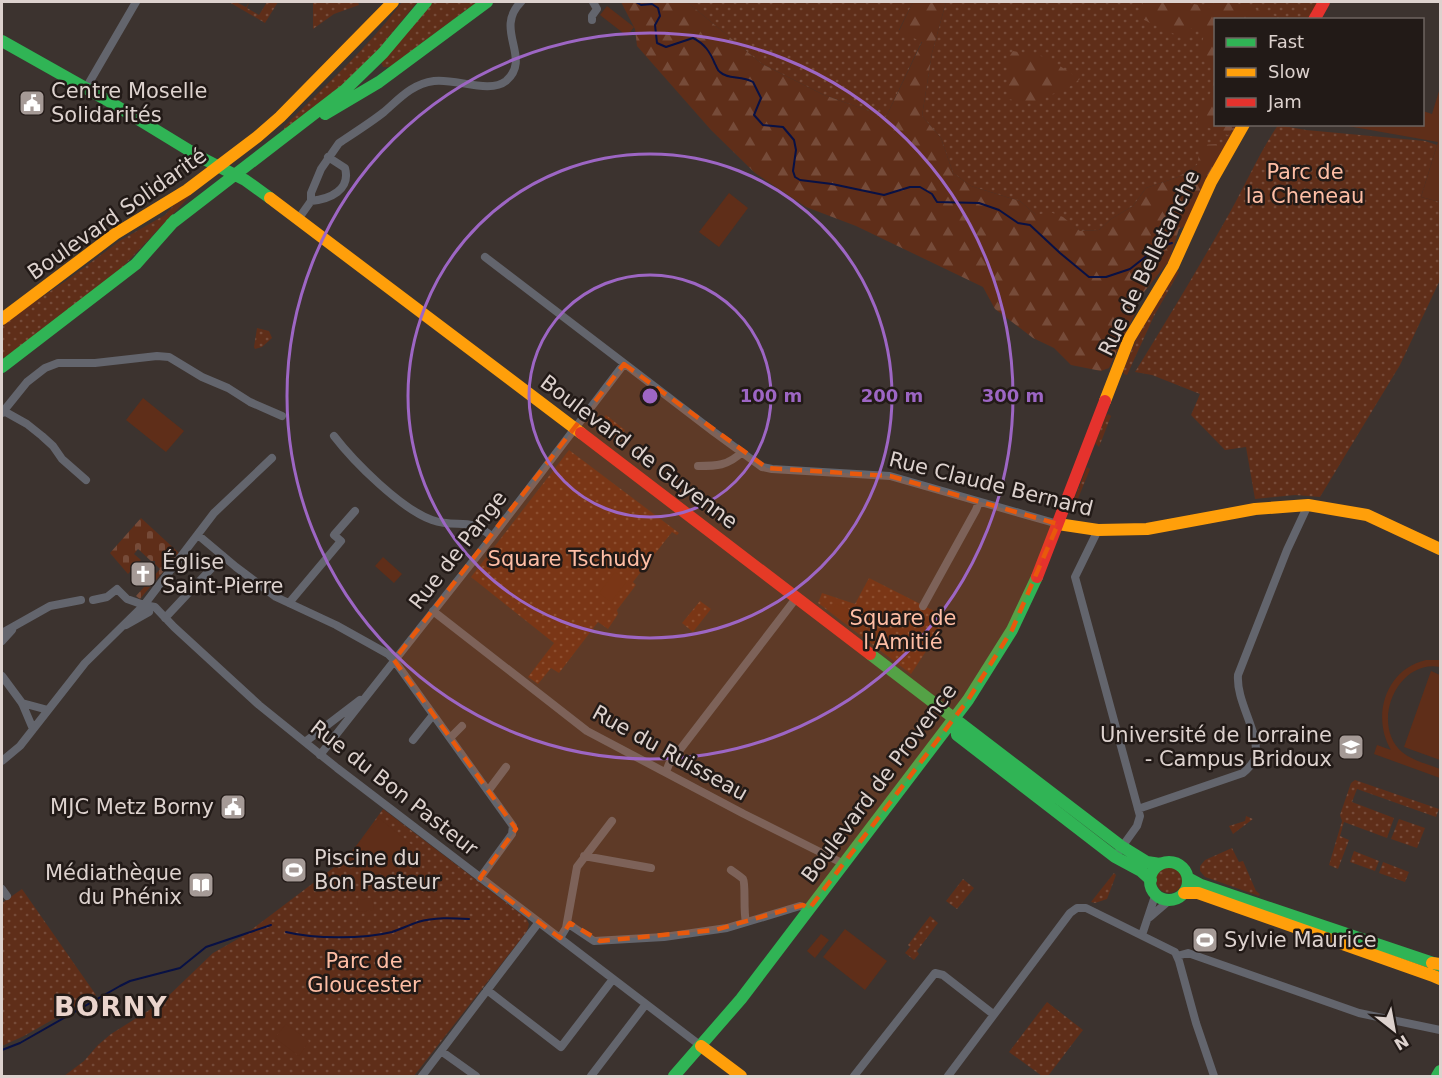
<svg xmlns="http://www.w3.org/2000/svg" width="1442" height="1078" viewBox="0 0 1442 1078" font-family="'DejaVu Sans',sans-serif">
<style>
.green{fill:url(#green-dots)}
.forest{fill:url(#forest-firs)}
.cemetery{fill:url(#cemetery-stones)}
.pitch{fill:#5f2e19}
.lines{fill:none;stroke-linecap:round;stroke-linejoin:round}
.stream{stroke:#081145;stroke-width:2}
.street{stroke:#63656d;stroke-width:8}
.fast{stroke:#30b455;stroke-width:12}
.slow{stroke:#ff9f0a;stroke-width:12}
.jam{stroke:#e5322d;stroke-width:12}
.marked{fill:#e8590c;fill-opacity:0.2;stroke:#e8590c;stroke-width:4.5;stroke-dasharray:12 8;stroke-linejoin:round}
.ring{fill:none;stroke:#9d66c4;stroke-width:3}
.labels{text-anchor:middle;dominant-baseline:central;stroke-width:5;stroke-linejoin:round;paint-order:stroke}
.poi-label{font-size:21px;fill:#ddd2ce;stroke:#221a17;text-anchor:start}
.park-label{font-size:21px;fill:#febea5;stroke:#221a17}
.street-label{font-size:21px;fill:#ddd2ce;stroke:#221a17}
.district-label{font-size:27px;font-weight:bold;letter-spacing:1.5px;fill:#ead4cc;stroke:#221a17}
.centre{fill:#9d66c4;stroke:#221a17;stroke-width:3}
.ring-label{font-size:18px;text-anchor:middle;font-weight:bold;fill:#9d66c4;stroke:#221a17;stroke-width:5;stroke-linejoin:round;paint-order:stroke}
</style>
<defs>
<pattern id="green-dots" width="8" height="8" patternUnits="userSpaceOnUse" patternTransform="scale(1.5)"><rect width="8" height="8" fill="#5f2e19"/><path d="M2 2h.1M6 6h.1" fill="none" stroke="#764b39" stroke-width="1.8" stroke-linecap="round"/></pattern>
<pattern id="forest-firs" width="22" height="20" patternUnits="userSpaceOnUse" patternTransform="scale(1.5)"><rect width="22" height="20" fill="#5f2e19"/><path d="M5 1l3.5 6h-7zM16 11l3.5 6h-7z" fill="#764b39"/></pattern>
<pattern id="cemetery-stones" width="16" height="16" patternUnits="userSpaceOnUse" patternTransform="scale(1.5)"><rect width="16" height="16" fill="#5f2e19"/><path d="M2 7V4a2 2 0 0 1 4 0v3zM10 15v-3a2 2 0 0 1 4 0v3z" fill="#764b39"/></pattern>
</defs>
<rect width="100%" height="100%" fill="#3c332f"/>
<path class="green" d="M229 2H236L246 7 249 2 247 8 259 15 267 2H278L265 23Z
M313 2H358L359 5 334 14 313 29Z
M402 2H417L375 54 342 87 284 131V127C324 86 368 48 402 2Z
M431 2H484L466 10 390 67H383L381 62Z
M687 2H913L899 30 922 41 886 117 824 95 762 64Z
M946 2H1324L1314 19 1216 20V124L1244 125 1232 143 1178 177 1146 188 1133 206 1111 219 1099 230 1080 231 1063 218 1036 215 1020 201 971 186 953 173 941 138 922 116 932 53Z
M1278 125 1306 130 1425 141 1437 145 1421 197 1440 202V280L1400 365 1320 497 1295 495 1255 499 1246 447 1225 450 1191 415 1200 394 1152 375 1135 372C1167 320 1199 267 1229 214 1246 184 1259 153 1278 125Z
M190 194 191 195 116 274 33 338 2 359V324L70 278 121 240 165 215 174 205Z
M1177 271 1179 272 1154 316 1127 375 1124 374 1123 371 1141 327Z
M257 328 269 331 272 338 262 347 255 349 254 347Z
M1108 414 1111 416 1099 447 1095 443 1106 416Z
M606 415 625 430 618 440 598 425Z
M569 450 679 533 677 535 672 532 633 582 636 585 617 610 618 614 608 629 598 622 559 673 551 668 538 684 528 677 554 643 471 577Z
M1087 467 1090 469 1075 506 1072 505Z
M869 578 948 618 911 674 818 603 822 593 855 604Z
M700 601 711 609 693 632 682 623Z
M1355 780 1439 809 1436 817 1357 789 1352 802 1394 818 1387 838 1344 822 1340 836 1349 840 1338 869 1329 865 1342 821 1340 815 1351 783Z
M383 809 526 918 529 924 527 931 414 1076H64L84 1061 98 1045 111 1034 162 1002 213 953 243 936 349 856Z
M1246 816 1253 819 1233 834 1229 826 1245 821Z
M1399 819 1425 828 1417 848 1391 839Z
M1232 848 1239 862 1243 861 1256 891 1260 894 1259 896 1205 877 1200 871V866L1205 860Z
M1354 851 1379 861 1375 871 1350 862Z
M1383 862 1409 872 1405 882 1379 873Z
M1156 880a13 13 0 1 1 26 0a13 13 0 1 1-26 0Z
M1114 873 1116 875 1107 899 1095 903 1091 902Z
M963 879 974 888 957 909 946 901Z
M22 889 96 995 24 1036 2 1046V903Z
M930 916 938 923 917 951 919 954 914 960 905 953 910 947 908 945Z
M1047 1002 1083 1030 1048 1076H1042L1009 1052Z"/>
<path class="forest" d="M621 2H687L762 64 824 95 886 117 922 42 899 31 913 2H946L932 53 922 116 941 138 953 173 971 186 1020 201 1036 215 1050 212 1063 217 1080 231 1099 230 1111 219 1133 206 1146 188 1178 177 1197 165 1201 145 1232 143 1192 223 1179 229 1169 261 1140 297 1134 316 1109 368 1101 371 1071 365 1054 348 1033 338 995 309 983 287 856 226 806 207 755 173 711 130 637 46 635 29Z
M1143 2H1185L1212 8 1214 2H1234L1284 19 1216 20V124L1235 125 1228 135 1196 123C1200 105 1220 89 1212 69 1210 64 1203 58 1199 54L1205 31 1191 28 1187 40 1140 18Z
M1013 51 1046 57 1080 79 1068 88 1027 104 1009 99 1007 60Z"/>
<path class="cemetery" d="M141 518 179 553 140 599 136 596 160 569 155 564V561H151L138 549 134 554 141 560 128 574 110 553Z"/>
<path class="pitch" d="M607 6 634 27 627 36 600 15Z
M1440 88V202L1421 197 1438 142 1342 125 1422 124 1423 111 1432 114Z
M729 193 748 208 719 247 699 232Z
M143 398 184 431 166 452 126 420Z
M383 557 402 574 394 583 375 566Z
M615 572 627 581 611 602 599 593Z
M836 604 870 617 867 626 832 613Z
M1426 660H1440V667C1397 659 1370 724 1402 752 1413 761 1428 764 1440 769V778L1374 754 1377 745 1391 750C1371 716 1386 669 1426 660Z
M1431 671 1440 675V760L1404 747Z
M379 818 412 845 386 878 352 851Z
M372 898 374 910 359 912 357 900Z
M845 929 887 961 865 990 823 957Z
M821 934 829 940 815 958 807 951Z
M286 1024 309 1041 299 1056 275 1038Z"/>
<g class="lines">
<path class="stream" d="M636 2 641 5 652 4 658 8 660 16 655 25 657 43 666 47 693 38C705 44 710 52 715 64 717 67 717 70 720 72 728 80 741 75 753 82L761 98 754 115 763 125 783 127 794 140 796 150 793 171 795 177 800 180 832 184 884 195 910 187H920L932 194 937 202 979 203 999 210 1018 223 1030 225 1060 253 1089 277H1106L1130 269 1158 247 1172 243
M286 932C314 939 364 939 392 932 401 929 409 925 418 922 434 917 453 918 469 919
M2 1050 20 1043 120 986 130 981 180 968 206 947 271 925"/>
<path class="street" d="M592 20V16L597 9 593 2
M86 88 136 2
M311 201C330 199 351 190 345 168L328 157
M299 218 311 201V193L321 169 339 143C354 133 370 123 384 112 400 98 412 84 434 81 455 78 490 94 506 81 533 58 493 30 521 2
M485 257 714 432 762 467 772 469 890 476 1058 524
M2 410 27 424 42 436 53 446 62 459 86 480
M2 413 27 382 45 368 58 363H95L157 356 169 357 202 377 228 388 250 402 282 416
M334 436C354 462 401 509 432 520 458 529 470 516 492 537
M698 466C716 466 728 466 742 452
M1098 530 1075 577 1140 816 1137 826 1119 851
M198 535 236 567 276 597 336 625 388 654 394 660 513 826 512 834 480 878
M93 600 107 597 117 589 127 599 144 605 149 612
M289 603 341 541 334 535 355 511
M144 605 155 607 174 627 259 705 337 768 701 1046
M923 606 976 510 979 502
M433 611 587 731 744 814 844 864
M165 618 223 556
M126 625 149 612
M2 633 50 606 81 600
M2 641 12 630
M2 676 22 703 33 729
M22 703 48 710
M451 737 462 726
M413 740 433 715
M305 742 360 700
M320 755 492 537 624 364
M2 761 20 746 85 663 144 605 214 513 272 458
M666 772 669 764 797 597
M488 791 506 767
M1138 809 1243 773C1249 768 1255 762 1256 754 1258 730 1236 701 1238 675L1287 550 1308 505
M584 856 651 868
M731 870C735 873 740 876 743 879 746 884 743 911 746 922
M2 889 7 896
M1150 917 1171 899
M567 923 594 941 664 937 727 928 800 906 809 909
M1142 935 1156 893
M560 938 566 928 577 867 612 821
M1177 956 1188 953 1359 1013 1440 1030
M487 990 561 1047 613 979
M441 1051 476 1076
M422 1076 539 922
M591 1076 646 1004
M854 1076 935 973 943 975 993 1014
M948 1076 1070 913 1077 908H1086L1175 952 1179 961 1196 1023 1214 1076"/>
<path class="fast" d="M2 41 105 99 200 157 245 180 270 198
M325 114 379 82 487 2
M171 224 345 90 383 53 426 2
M2 367 136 264 175 220
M870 654 1121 846 1147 862 1160 864
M955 718 957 735 1115 857 1141 871 1151 880
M1150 881a19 19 0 1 1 38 0a19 19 0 1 1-38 0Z
M1188 878 1201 885 1439 965
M674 1076 741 999 968 700 1012 630 1037 577
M1437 1076 1440 1071"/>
<path class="slow" d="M270 198 581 433
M2 319 115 234 187 190 257 137 280 117 393 2
M1105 401 1129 339 1173 266 1211 182 1244 124
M1058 524 1098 530 1147 529 1255 509 1308 505 1367 515 1440 549
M1184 893H1198L1439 978
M1432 963 1440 964
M1433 976 1440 979
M701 1046 741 1076"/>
<path class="jam" d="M1314 20 1324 2
M581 433 870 654
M1037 577 1105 401"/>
</g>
<path class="marked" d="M624 364 767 468 890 476 1058 524 1012 630 968 700 809 909 803 905 715 930 600 941 570 923 560 938 480 878 516 829 394 660Z"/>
<g class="ring">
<circle cx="650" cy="396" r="121"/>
<circle cx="650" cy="396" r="242"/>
<circle cx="650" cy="396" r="363"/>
</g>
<defs>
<g id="civic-square" transform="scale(1.35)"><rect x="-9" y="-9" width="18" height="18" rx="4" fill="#a59a96" stroke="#221a17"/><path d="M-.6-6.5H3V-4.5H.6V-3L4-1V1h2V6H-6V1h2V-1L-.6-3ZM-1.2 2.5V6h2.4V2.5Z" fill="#fff"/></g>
<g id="church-square" transform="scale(1.35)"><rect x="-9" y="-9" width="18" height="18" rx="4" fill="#a59a96" stroke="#221a17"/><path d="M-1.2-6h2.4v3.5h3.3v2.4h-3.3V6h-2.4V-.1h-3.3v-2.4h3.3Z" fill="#fff"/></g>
<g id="university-square" transform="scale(1.35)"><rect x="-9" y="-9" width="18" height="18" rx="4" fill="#a59a96" stroke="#221a17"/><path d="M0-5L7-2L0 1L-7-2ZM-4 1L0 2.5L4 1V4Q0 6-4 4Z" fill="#fff"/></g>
<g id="stadium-square" transform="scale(1.35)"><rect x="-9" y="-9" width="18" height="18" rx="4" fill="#a59a96" stroke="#221a17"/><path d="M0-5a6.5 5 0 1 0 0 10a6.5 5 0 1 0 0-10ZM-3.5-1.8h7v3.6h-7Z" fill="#fff"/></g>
<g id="library-square" transform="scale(1.35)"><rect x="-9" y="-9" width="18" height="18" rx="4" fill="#a59a96" stroke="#221a17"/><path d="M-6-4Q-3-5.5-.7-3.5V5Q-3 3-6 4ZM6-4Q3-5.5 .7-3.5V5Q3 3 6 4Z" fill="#fff"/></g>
</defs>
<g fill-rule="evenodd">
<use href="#civic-square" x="32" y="103"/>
<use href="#church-square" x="143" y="574"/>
<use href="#university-square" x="1351" y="747"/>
<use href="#civic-square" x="233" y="807"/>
<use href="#stadium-square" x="294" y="870"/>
<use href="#library-square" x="201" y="885"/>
<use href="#stadium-square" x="1205" y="940"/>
</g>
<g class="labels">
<g class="poi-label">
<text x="51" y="91">Centre Moselle<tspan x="51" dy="24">Solidarités</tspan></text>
<text x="162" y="562">Église<tspan x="162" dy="24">Saint-Pierre</tspan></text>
<text x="1332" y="735" text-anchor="end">Université de Lorraine<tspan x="1332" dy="24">- Campus Bridoux</tspan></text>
<text x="214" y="807" text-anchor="end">MJC Metz Borny</text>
<text x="314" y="858">Piscine du<tspan x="314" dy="24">Bon Pasteur</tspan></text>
<text x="182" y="873" text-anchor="end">Médiathèque<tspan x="182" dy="24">du Phénix</tspan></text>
<text x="1224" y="940">Sylvie Maurice</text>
</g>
<g class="park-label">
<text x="1305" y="172">Parc de<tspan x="1305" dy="24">la Cheneau</tspan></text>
<text x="570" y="559">Square Tschudy</text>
<text x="903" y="618">Square de<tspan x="903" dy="24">l'Amitié</tspan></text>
<text x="364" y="961">Parc de<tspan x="364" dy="24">Gloucester</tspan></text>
</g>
<g class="street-label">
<text transform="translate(117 214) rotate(-35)">Boulevard Solidarité</text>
<text transform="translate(1149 263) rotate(-64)">Rue de Belletanche</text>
<text transform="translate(639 452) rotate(37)">Boulevard de Guyenne</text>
<text transform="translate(991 484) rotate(14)">Rue Claude Bernard</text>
<text transform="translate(458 550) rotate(-52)">Rue de Pange</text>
<text transform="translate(670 753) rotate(29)">Rue du Ruisseau</text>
<text transform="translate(879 783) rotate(-53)">Boulevard de Provence</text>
<text transform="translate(394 788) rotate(38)">Rue du Bon Pasteur</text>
</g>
<g class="district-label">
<text x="111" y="1006">BORNY</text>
</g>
</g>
<circle cx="650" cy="396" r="9" class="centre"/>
<g class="ring-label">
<text x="771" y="402">100 m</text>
<text x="892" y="402">200 m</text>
<text x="1013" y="402">300 m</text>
</g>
<rect width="1442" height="1078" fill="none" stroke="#ddd2ce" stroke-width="6"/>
<rect x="1214" y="18" width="210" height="108" fill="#221a17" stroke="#6d6460" stroke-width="1.5"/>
<rect x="1226" y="38" width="30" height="9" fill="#30b455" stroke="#6d6460" stroke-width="1.5"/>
<text x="1268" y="48" font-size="18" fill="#ddd2ce">Fast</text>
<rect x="1226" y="68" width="30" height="9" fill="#ff9f0a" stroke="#6d6460" stroke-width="1.5"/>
<text x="1268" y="78" font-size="18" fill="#ddd2ce">Slow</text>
<rect x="1226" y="98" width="30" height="9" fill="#e5322d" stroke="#6d6460" stroke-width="1.5"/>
<text x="1268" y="108" font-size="18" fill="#ddd2ce">Jam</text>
<g transform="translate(1394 1030) rotate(149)" stroke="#221a17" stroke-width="4.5" paint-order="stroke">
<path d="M0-4.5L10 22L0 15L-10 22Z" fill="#ddd2ce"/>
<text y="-9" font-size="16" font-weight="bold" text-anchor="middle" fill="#ddd2ce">N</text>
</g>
</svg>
